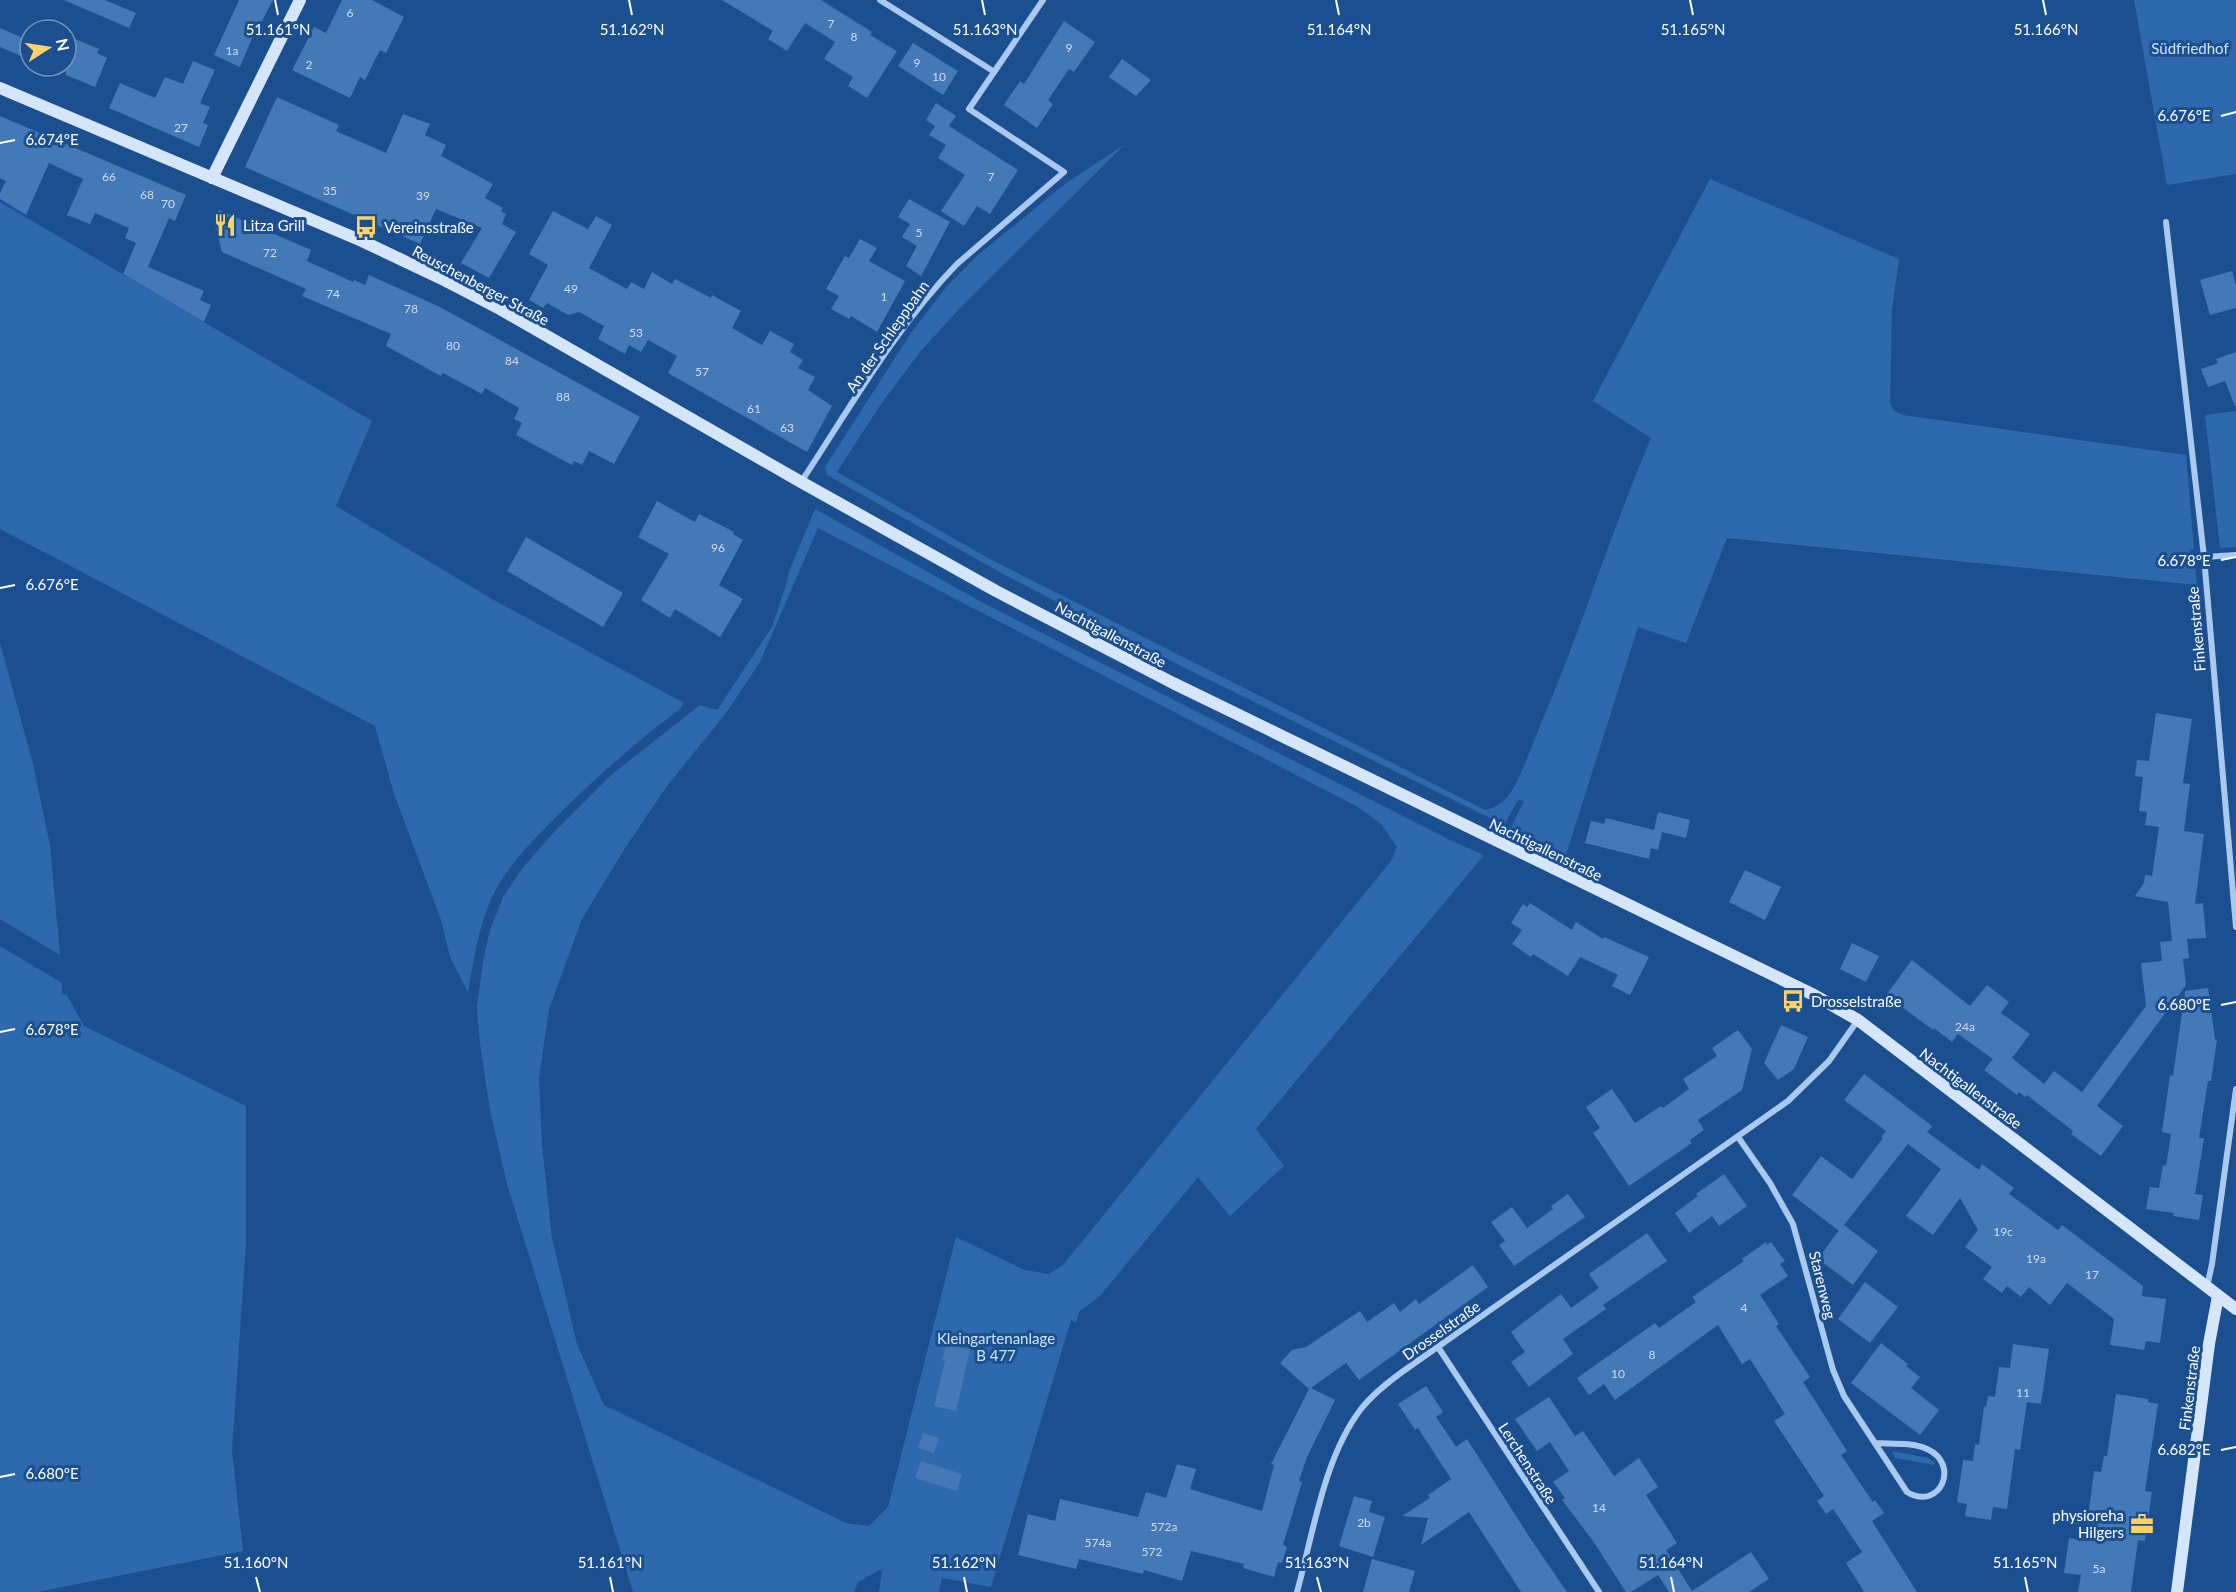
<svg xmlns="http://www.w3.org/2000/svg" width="2236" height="1592" viewBox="0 0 2236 1592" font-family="Lato,sans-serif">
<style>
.green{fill:#2e69ad;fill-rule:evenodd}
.building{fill:#4478b7}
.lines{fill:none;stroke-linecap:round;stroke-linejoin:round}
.street{stroke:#a9c9ee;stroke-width:6}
.secondary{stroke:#d6e6fa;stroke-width:12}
.ticks{fill:none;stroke:#fff;stroke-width:2}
.labels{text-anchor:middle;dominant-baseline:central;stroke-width:6;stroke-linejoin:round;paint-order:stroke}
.number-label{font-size:12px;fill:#d0dded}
.park-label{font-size:15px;fill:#cfe3fa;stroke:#1b4f8f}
.poi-label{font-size:15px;fill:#fff;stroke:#1b4f8f;text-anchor:start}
.street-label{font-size:15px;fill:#fff;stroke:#1b4f8f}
.ticks-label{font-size:15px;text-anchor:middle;fill:#fff;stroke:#1b4f8f;stroke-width:6;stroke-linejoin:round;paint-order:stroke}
</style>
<rect width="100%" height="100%" fill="#1b4f8f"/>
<path class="green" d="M2134 0H2236V174L2167 185Z
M1125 144 960 308 920 352 881 404 837 472 990 559 1485 810C1495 808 1501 804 1508 796 1520 781 1534 740 1542 721 1582 628 1611 531 1651 438L1593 401 1710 179 1899 259 1892 310 1890 403 1894 411 1903 415 2186 455 2194 549 2190 550 2191 566H2195L2197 585 1727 538 1686 643 1638 627 1566 855 1511 828 1524 801 1518 800 1504 825 1181 666 1003 574 827 475 825 467 911 333 947 286 978 255 1065 184Z
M0 202 372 421 336 506 492 599 684 703 680 709C637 741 598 776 559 814 536 837 511 862 495 891 479 922 474 959 468 992L450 957 441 920 394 794 375 726 0 529Z
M2236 411V547L2220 548 2205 415Z
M815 509 987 605 1452 841 1484 855 1256 1129 1284 1166 1230 1216 1198 1177 1100 1296 1079 1312 1076 1323 1071 1320 991 1587 942 1578 939 1592H879L882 1569 858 1582 854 1592H633L507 1184 490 1110 480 1044 477 1007 483 961 490 930 503 897 521 870 553 833 610 776 700 705 717 710 772 627 788 579V574ZM818 528 1358 807 1381 824 1397 847 1391 861 1063 1265 1049 1274 1025 1270 956 1237 888 1507 869 1526 846 1523 604 1405 577 1344 552 1238 542 1145 539 1078 549 1009 582 919 625 848 667 786 726 713 760 662Z
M0 643 33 764 50 845 60 955 0 919Z
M0 946 62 983V994L67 995 84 1026 246 1106V1243L232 1451 243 1551 37 1592H0Z
M1892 1451 1928 1458 1935 1463 1934 1465 1895 1458Z"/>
<path class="building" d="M64 0H105L136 13 129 28Z
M239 0H273L260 25 258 24 240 67 214 55Z
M342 0H372L404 17 386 53 380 50 365 80 360 77 350 98 292 70 314 27 326 33Z
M722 0H821L872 32 870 35 897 51 867 98 848 86 853 77 824 59 835 42 805 23 787 51 768 39 773 31Z
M1064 21 1095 42 1074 72 1069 69 1048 100 1053 104 1037 128 1004 105 1020 81 1024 84Z
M0 28 30 41V60L0 47Z
M75 39 99 49 97 53 107 58 95 87 66 75V40L73 43Z
M913 43 958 71 943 95 898 66Z
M1122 59 1151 80 1136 96 1109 77Z
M193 61 215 70 200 103 210 107 203 123 208 125 199 147 109 108 120 83 155 98 165 77 183 84Z
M277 97 339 125 336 131 386 153 403 114 430 124 425 135 446 145 441 156 493 184 485 198 503 208 501 211 506 214 502 224 516 232 489 278 461 263 482 228 436 209 420 244 245 167Z
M936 103 956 116 949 126 1018 170 990 214 977 206 964 226 941 211 965 175 938 158 946 145 929 135 935 126 926 120Z
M0 116 186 195 175 221 169 218 148 267 204 291 200 300 211 305 204 322 123 274 136 243 125 238 129 228 95 213 90 224 67 215 83 179 49 163 26 215 0 199V193L6 181 0 178Z
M909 199 950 222 921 276 906 266 917 246 902 237 910 224 898 217Z
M219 210 311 250 307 261 353 282 354 280 365 285 369 275 438 306 640 417 614 464 589 451 582 465 574 461 572 465 516 435 522 423 514 419 519 408 485 388 482 394 443 373 441 376 386 346 391 334 302 296 306 289 222 252 214 221Z
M553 211 588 229 596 216 612 225 589 268 627 289 631 282 644 289 652 272 672 284 675 279 711 298 712 295 741 311 732 328 762 345 770 331 794 344 790 352 803 360 798 368 815 377 808 390 832 406 807 452 668 373 677 356 648 340 641 352 629 345 625 354 598 339 604 326 579 312 568 315 547 303 543 308 529 300 548 265 529 254Z
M860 239 877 248 869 261 905 281 877 332 851 316 849 319 831 309 839 296 826 289 845 256 849 258Z
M2232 271 2236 285V308L2210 315 2200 280Z
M2236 352V406H2235L2225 381 2208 387 2201 369 2218 363 2216 359Z
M657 501 695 522 699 514 734 532 733 534 743 540 719 585 743 599 720 637 675 609 670 618 641 600 669 554 638 537Z
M526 537 623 593 603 627 507 571Z
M2156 713 2192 719 2183 783 2190 784 2184 831 2204 834 2195 904 2203 903 2206 938 2187 939 2189 958 2183 959 2186 985 2097 1106 2123 1126 2101 1156 2071 1134 2073 1131 2027 1095 2025 1097 2019 1092 2017 1095 1984 1070 1993 1059 1958 1034 1952 1042 1934 1028 1933 1030 1886 995 1912 960 1970 1006 1987 985 2009 1002 2001 1013 2030 1034 2012 1058 2044 1084 2054 1071 2082 1092 2146 1006 2141 963 2162 961 2160 942 2172 941 2168 902 2135 896 2144 883 2145 875 2152 876 2159 827 2145 825 2147 812 2139 811 2143 777 2135 776 2137 760 2149 761Z
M1658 812 1690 820 1686 838 1662 832 1658 850 1651 848 1649 859 1585 843 1591 821 1604 824 1606 818 1654 830Z
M1745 870 1781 887 1765 920 1729 902Z
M1530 903 1572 930 1576 922 1603 939 1604 937 1649 957 1630 995 1612 986 1618 975 1580 957 1568 976 1533 954 1531 957 1512 944 1522 930 1511 923 1523 904 1527 907Z
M1852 943 1879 956 1866 982 1840 969Z
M2208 988 2215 1039 2217 1040 2211 1081H2208L2199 1138H2204L2195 1194 2203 1195 2199 1220 2173 1216 2174 1213 2146 1209 2150 1187 2159 1188 2163 1165 2166 1166 2171 1134 2162 1132 2170 1075 2173 1076 2185 991Z
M1781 1025 1808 1037 1794 1069 1778 1080 1764 1063Z
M1738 1030 1752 1049 1742 1090 1698 1120 1704 1130 1690 1140 1692 1143 1629 1186 1593 1133 1600 1128 1586 1107 1612 1089 1635 1123 1661 1106 1663 1108 1689 1089 1683 1079 1717 1056 1712 1048Z
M1864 1074 1932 1126 1927 1132 1979 1170 1982 1164 2014 1188 2009 1194 2058 1230 2062 1225 2143 1286 2142 1296 2166 1299 2160 1343 2146 1341 2144 1350 2110 1345 2114 1319 2067 1283 2050 1305 2029 1287 2021 1297 2007 1286 2002 1293 1983 1279 1992 1267 1965 1247 1978 1230 1960 1198 1933 1235 1906 1216 1941 1169 1908 1144 1844 1225 1878 1251 1853 1285 1818 1259 1842 1226 1839 1231 1792 1195 1821 1156 1852 1179 1883 1138 1881 1137 1886 1131 1844 1100Z
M1724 1174 1747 1206 1719 1226 1712 1216 1689 1233 1675 1213 1698 1196 1696 1194Z
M1568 1194 1585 1217 1514 1266 1499 1245 1505 1241 1491 1222 1512 1207 1527 1228 1553 1209 1551 1206Z
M1647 1233 1667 1261 1603 1305 1606 1309 1563 1339 1573 1354 1529 1387 1511 1362 1525 1352 1511 1332 1561 1294 1571 1308 1599 1288 1589 1274Z
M1766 1242 1767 1245 1771 1242 1785 1261 1780 1264 1788 1276 1760 1295 1779 1324 1776 1326 1810 1377 1803 1382 1847 1451 1841 1455 1873 1502 1875 1500 1884 1513 1872 1521 1917 1592H1864L1846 1563 1862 1552 1833 1509 1826 1514 1817 1501 1824 1496 1774 1421 1785 1414 1750 1359 1742 1364 1718 1325 1615 1400 1604 1384 1589 1395 1577 1378 1655 1323 1659 1328 1696 1302 1692 1297 1744 1261 1742 1259Z
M1473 1265 1488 1287 1359 1380 1346 1363 1311 1388 1335 1400 1307 1457 1299 1481 1302 1482 1283 1545 1287 1547 1282 1563 1278 1562 1274 1577 1243 1568 1244 1564 1191 1551 1182 1581 1144 1570 1143 1574 1079 1559 1076 1569 1018 1555 1028 1514 1055 1521 1060 1499 1138 1517 1146 1492 1166 1498 1177 1464 1196 1469 1190 1489 1262 1511 1274 1465 1271 1464 1309 1389 1280 1363 1292 1350 1306 1347 1360 1311 1367 1322 1394 1303 1400 1312 1416 1299 1419 1304Z
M1865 1282 1898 1307 1870 1343 1838 1319Z
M1881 1343 1908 1364 1906 1366 1920 1377 1911 1388 1939 1410 1920 1435 1851 1383Z
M946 1344 970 1350 956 1411 934 1406 945 1360H942Z
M2013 1344 2049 1349 2041 1404 2027 1402 2020 1450 2015 1449 2007 1509 1993 1507 1991 1520 1965 1516 1967 1504 1957 1502 1963 1460 1973 1461 1975 1444 1979 1445 1984 1406 1986 1407 1988 1396 1995 1397 1999 1367 2010 1368Z
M1426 1386 1443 1412 1436 1417 1456 1447 1467 1439 1532 1541 1567 1592H1521L1469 1512 1421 1545 1428 1518 1402 1516 1430 1498 1428 1495 1451 1479 1418 1428 1415 1430 1398 1404Z
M2116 1394 2148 1399V1402L2158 1404 2145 1491 2152 1492 2145 1541 2138 1540 2131 1592H2078L2081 1575 2064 1573 2069 1538 2085 1541 2094 1471 2101 1472 2104 1456H2107Z
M1549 1397 1575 1436 1583 1431 1614 1476 1639 1458 1658 1487 1646 1495 1677 1543 1666 1550 1692 1591 1751 1552 1769 1579 1749 1592H1669L1658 1575 1631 1592H1626L1593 1541 1562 1500 1565 1498 1553 1482 1569 1471 1550 1442 1537 1451 1515 1419Z
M923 1433 939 1438 934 1453 918 1448Z
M921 1461 962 1474 957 1491 915 1478Z
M1354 1496 1372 1501 1369 1512 1385 1517 1373 1557 1339 1546Z
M1372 1559 1415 1571 1409 1592H1363Z"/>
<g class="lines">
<path class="street" d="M880 0 993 71
M2166 222 2204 557 2236 927
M801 482C850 408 895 328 957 264L1064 172 969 109 1043 0
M2204 557 2236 555
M1738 1137 1770 1183 1793 1224 1833 1370 1844 1396 1907 1492C1940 1512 1961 1464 1927 1449 1912 1442 1891 1444 1876 1443
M2207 1287 2212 1264 2236 1089
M1438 1347 1599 1592
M1297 1592C1313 1534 1324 1457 1361 1409 1372 1395 1387 1383 1402 1372L1788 1101 1829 1061 1858 1020"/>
<path class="secondary" d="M0 88 362 241 440 278 500 309 801 482 996 591 1173 683 1814 995 1858 1020 2236 1309
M212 178 300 0
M2177 1592 2209 1344 2218 1296"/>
</g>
<path class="ticks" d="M275 0 278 15M629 0 632 15M982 0 985 15M1336 0 1339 15M1690 0 1693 15M2043 0 2046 15M2221 116 2236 112M0 143 15 140M2221 560 2236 557M0 588 15 585M2221 1005 2236 1002M0 1032 15 1029M2221 1450 2236 1447M0 1477 15 1474M256 1577 260 1592M610 1577 613 1592M964 1577 967 1592M1317 1577 1321 1592M1671 1577 1674 1592M2025 1577 2028 1592"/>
<defs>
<g id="restaurant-bare" transform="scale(1.8)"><path d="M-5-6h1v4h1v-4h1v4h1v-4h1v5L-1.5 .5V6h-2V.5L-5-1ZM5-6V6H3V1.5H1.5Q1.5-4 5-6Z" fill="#ffd166" stroke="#1b4f8f" stroke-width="2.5" paint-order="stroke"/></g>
<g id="bus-bare" transform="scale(1.8)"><path d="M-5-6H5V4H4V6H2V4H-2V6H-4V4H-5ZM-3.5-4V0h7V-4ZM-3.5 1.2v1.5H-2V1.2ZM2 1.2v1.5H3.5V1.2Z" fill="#ffd166" stroke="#1b4f8f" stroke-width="2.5" paint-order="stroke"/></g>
<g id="office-bare" transform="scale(1.8)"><path d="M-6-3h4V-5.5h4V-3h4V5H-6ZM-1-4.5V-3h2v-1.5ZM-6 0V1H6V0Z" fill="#ffd166" stroke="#1b4f8f" stroke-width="2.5" paint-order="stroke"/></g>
</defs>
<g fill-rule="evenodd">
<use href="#restaurant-bare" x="225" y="225"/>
<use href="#bus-bare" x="366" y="227"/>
<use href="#bus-bare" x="1793" y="1001"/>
<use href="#office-bare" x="2142" y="1524"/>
</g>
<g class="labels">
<g class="number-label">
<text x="350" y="12">6</text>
<text x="831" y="23">7</text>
<text x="854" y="36">8</text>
<text x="1069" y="47">9</text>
<text x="232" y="50">1a</text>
<text x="917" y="62">9</text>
<text x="309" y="64">2</text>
<text x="939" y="76">10</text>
<text x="181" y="127">27</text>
<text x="109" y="176">66</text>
<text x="991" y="176">7</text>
<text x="330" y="190">35</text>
<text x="147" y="194">68</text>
<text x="423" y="195">39</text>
<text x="168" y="203">70</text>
<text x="919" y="232">5</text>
<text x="270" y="252">72</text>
<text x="571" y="288">49</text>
<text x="333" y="293">74</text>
<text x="884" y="296">1</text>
<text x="411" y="308">78</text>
<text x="636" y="332">53</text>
<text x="453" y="345">80</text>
<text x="512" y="360">84</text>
<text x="702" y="371">57</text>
<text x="563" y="396">88</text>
<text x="754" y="408">61</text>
<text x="787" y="427">63</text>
<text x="718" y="547">96</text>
<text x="1965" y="1026">24a</text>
<text x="2003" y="1231">19c</text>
<text x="2036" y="1258">19a</text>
<text x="2092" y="1274">17</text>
<text x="1744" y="1307">4</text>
<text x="1652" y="1354">8</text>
<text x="1618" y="1373">10</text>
<text x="2023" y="1392">11</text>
<text x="1599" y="1507">14</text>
<text x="1364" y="1522">2b</text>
<text x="1164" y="1526">572a</text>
<text x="1098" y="1542">574a</text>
<text x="1152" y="1551">572</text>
<text x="2099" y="1568">5a</text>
</g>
<g class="park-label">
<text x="2190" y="48">Südfriedhof</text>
<text x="996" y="1338">Kleingartenanlage<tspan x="996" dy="17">B 477</tspan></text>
</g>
<g class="poi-label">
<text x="243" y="225">Litza Grill</text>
<text x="384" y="227">Vereinsstraße</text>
<text x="1811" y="1001">Drosselstraße</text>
<text x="2124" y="1515" text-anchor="end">physioreha<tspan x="2124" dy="17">Hilgers</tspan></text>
</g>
<g class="street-label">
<text transform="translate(481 285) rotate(28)">Reuschenberger Straße</text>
<text transform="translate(887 336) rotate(-55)">An der Schleppbahn</text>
<text transform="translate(2196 629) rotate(-95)">Finkenstraße</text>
<text transform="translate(1111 634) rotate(28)">Nachtigallenstraße</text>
<text transform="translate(1546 849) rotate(26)">Nachtigallenstraße</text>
<text transform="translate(1971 1088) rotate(37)">Nachtigallenstraße</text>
<text transform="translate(1823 1285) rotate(76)">Starenweg</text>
<text transform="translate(1441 1330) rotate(-35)">Drosselstraße</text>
<text transform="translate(2189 1388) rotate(-83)">Finkenstraße</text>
<text transform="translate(1528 1463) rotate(57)">Lerchenstraße</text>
</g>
</g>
<g class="ticks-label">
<text x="278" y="35">51.161°N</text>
<text x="632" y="35">51.162°N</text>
<text x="985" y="35">51.163°N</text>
<text x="1339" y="35">51.164°N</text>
<text x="1693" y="35">51.165°N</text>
<text x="2046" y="35">51.166°N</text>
<text x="2184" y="121">6.676°E</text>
<text x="52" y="145">6.674°E</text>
<text x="2184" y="566">6.678°E</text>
<text x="52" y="590">6.676°E</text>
<text x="2184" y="1010">6.680°E</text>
<text x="52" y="1035">6.678°E</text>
<text x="2184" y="1455">6.682°E</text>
<text x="52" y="1479">6.680°E</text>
<text x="256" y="1568">51.160°N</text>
<text x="610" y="1568">51.161°N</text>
<text x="964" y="1568">51.162°N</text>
<text x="1317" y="1568">51.163°N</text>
<text x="1671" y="1568">51.164°N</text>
<text x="2025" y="1568">51.165°N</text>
</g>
<g transform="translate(48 48) rotate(78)"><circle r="28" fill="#1b4f8f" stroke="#7695bc" stroke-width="1.5"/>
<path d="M0-4.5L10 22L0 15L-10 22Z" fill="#ffd166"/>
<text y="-9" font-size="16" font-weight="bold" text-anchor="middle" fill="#ffffff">N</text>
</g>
</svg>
